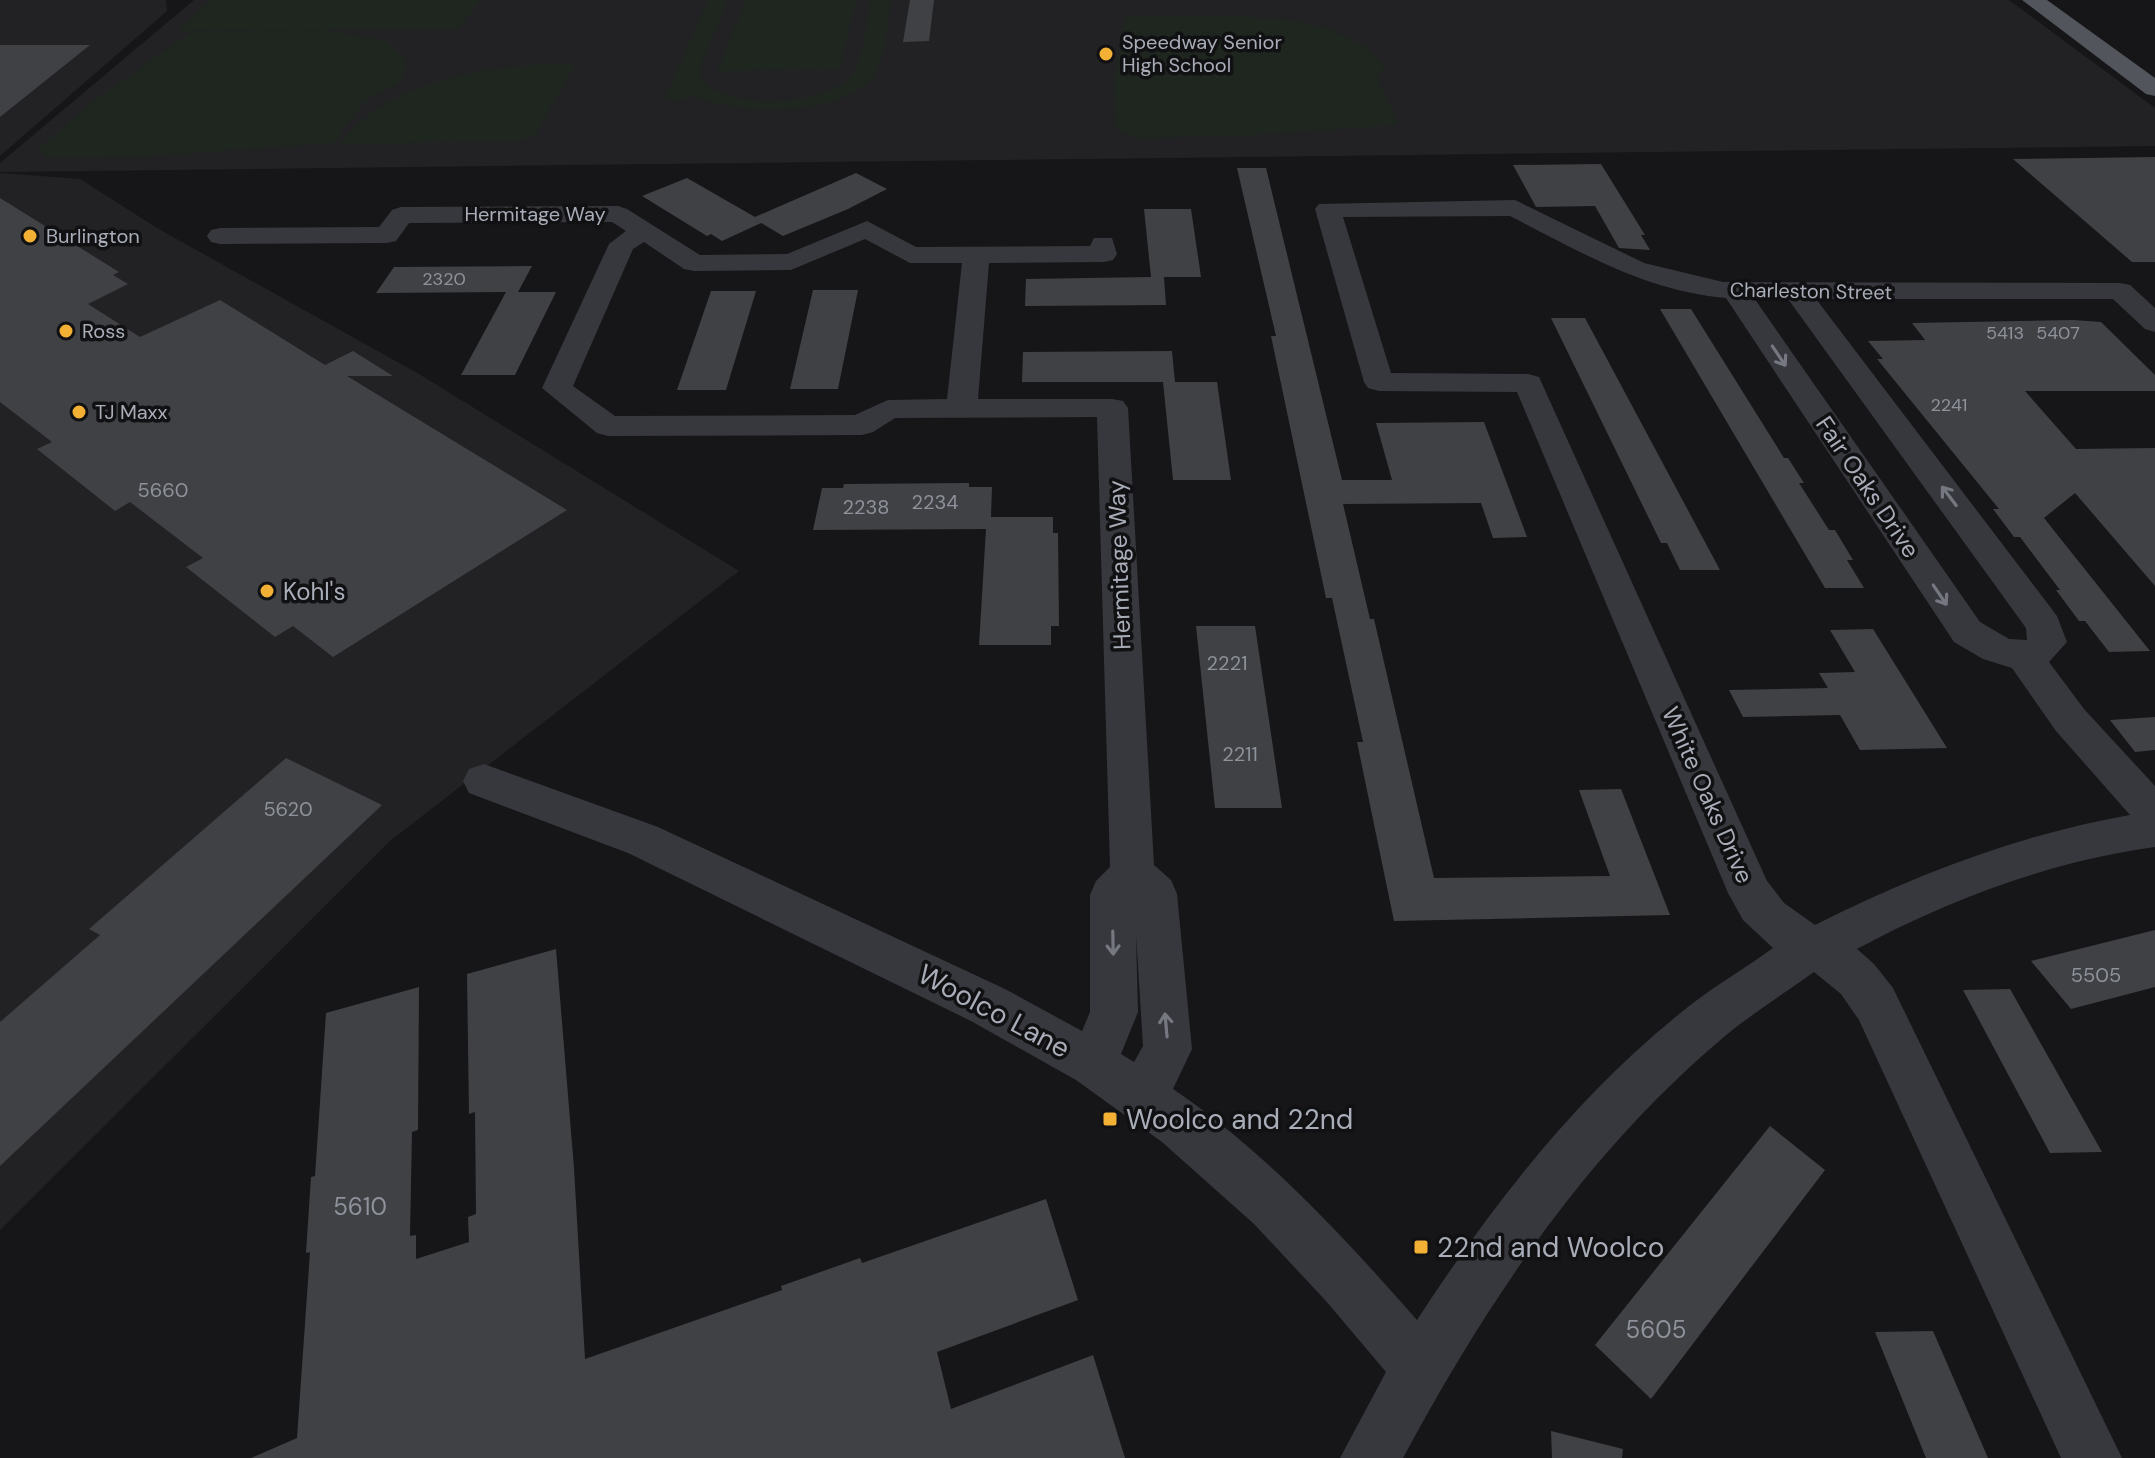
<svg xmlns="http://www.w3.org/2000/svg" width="2155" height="1458" viewBox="0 0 2155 1458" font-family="'DM Sans',sans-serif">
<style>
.built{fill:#222225}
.green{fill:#1e261f}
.building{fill:#404145}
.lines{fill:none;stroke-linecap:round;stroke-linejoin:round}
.minor{fill:#37383d;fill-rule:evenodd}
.major{fill:#53555c;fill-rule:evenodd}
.oneway{stroke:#757881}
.poi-dot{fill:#f2b134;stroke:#111113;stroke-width:3}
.labels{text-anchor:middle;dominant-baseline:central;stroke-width:7;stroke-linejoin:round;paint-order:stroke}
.far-number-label{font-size:18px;fill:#8e929b}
.far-poi-label{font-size:20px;fill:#a8adb8;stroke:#111113;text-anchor:start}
.far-street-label{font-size:20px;fill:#a8adb8;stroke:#111113}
.number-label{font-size:20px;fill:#8e929b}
.street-label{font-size:24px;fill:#a8adb8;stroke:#111113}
.poi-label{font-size:24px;fill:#a8adb8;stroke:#111113;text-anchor:start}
.near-number-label{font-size:24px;fill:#8e929b}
.near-street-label{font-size:28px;fill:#a8adb8;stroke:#111113}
.near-poi-label{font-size:28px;fill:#a8adb8;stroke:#111113;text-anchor:start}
</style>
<rect width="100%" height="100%" fill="#161618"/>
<path class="built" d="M0 0H166L167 11 0 156Z
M194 0H2009L2155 108V146L0 172V163Z
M0 173 80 179 157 228 419 374 739 571 390 841 0 1230Z"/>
<path class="green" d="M212 0H481L458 29 176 31Z
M708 0H728L700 67V78C727 112 820 106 850 77 863 64 867 19 871 0H891C887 22 887 60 872 78 838 118 733 116 690 94L686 100H664Z
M746 0H856L839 70 717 71Z
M1223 16C1278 18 1348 19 1385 67L1376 76 1399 125 1239 136 1135 138 1116 129 1113 86 1126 17Z
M330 31 387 41 405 59C408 90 388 85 370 98 356 108 345 130 334 143L153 156 47 158 38 149 91 103 191 32Z
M576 63 535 136 518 141 340 144C393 75 495 65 576 63Z"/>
<path class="building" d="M910 0H934L929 41 903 42Z
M0 45H90L0 117Z
M2155 157V262H2132L2013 159Z
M1601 164 1645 235H1641L1650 250 1619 248 1595 206 1536 207 1513 165Z
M1237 168H1266L1342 480H1392L1376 423 1484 422 1527 537 1493 538 1481 503 1343 504 1370 619H1374L1434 878 1610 876 1579 790 1621 789 1670 915 1394 921 1357 742H1363L1332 598H1326L1271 336H1276Z
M856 173 887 189 848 209 783 236 761 223 722 241 711 234 707 236 642 196 687 178 755 217Z
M0 198 119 272 113 275 128 284 88 304 140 337 220 300 325 365 353 351 393 376H347L567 510 333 657 293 626 275 637 186 567 203 558 130 502 115 511 37 449 52 442 0 402Z
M1144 209H1191L1201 277H1164L1166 305 1025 306 1026 279 1151 277Z
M532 266 518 292H556L515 375H461L506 292 376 293 394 267Z
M813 290H858L838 389H790Z
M711 291H756L726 390H677Z
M1660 309H1691L1784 458H1788L1804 483H1799L1829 530H1835L1853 560H1847L1864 588H1825Z
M1551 318H1585L1720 570H1680L1667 543H1661Z
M2073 320 2101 322 2155 375V391H2025L2076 449 2155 448V586L2075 493 2044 518 2150 651 2109 652 2085 621H2079L2056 590H2060L2020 537H2014L1993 509H1999L1877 359H1883L1868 341 1925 340 1912 323Z
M1172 351 1175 382H1022L1023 352Z
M1163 382H1217L1231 480H1173Z
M969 483V487H992L991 517H1053V533H1058L1059 626H1051V645H979L986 529 813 530 822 488H843L844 484Z
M1196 626H1255L1282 808H1215Z
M1873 629 1947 748 1860 750 1840 715 1743 717 1729 690 1828 688 1819 673 1855 672 1830 630Z
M2155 717V750L2135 752 2110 720Z
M286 758 382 805 0 1166V1022L100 935 89 929Z
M2155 930V987L2071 1009 2031 961Z
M556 949 574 1168 585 1359 782 1290 781 1286 860 1258 862 1263 1046 1199 1078 1300 937 1352 951 1409 1093 1355 1125 1458H251L297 1438 310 1252 306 1253 311 1177 315 1176 326 1013 419 987 418 1130 412 1132 410 1236 416 1235V1259L469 1242 468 1217 476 1214 475 1112 469 1114 467 974Z
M2010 989 2102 1152 2050 1153 1963 990Z
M1770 1126 1825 1170 1651 1399 1595 1345Z
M1933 1331 1988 1458H1926L1875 1332Z
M1551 1431 1623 1449 1622 1458H1552Z"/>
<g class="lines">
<path class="minor" d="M1515 200 1644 263 1723 282 2120 283 2130 285 2155 308V332L2145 329 2113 299H1816L2057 616 2067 642 2049 662 2084 709 2155 786V847C2051 861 1948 900 1857 949L1874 964 1893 988 2122 1458H2061L1859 1020 1841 994 1814 972C1785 993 1753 1013 1725 1036 1587 1152 1488 1300 1403 1458H1340L1386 1372 1326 1301 1254 1224 1162 1142 1076 1080 971 1021 628 853 469 793 463 781 469 769 484 764 658 827 1005 989 1082 1031 1090 1012V895L1096 881 1110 867 1097 417 895 418 873 432 862 435 608 436 597 433 542 388 609 244 626 231 612 222 409 223 396 241 387 243 220 244 211 242 207 236 211 230 220 228 379 227 392 210 401 207 618 206 627 209 700 255 787 254 867 221 916 247 1090 246 1094 238H1112L1117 254 1113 260 1104 262 989 263 978 399H1112L1123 401 1128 408 1154 865 1171 880 1177 894 1192 1049 1173 1089C1266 1152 1343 1236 1417 1320 1494 1202 1580 1091 1693 1003 1718 984 1747 967 1773 948L1743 920 1728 893 1517 392 1379 391 1368 388 1364 382 1315 209 1319 204ZM1510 216C1581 252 1645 291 1726 298L1954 642 1983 659 2012 668 2056 731 2130 815C2021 834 1914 875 1815 925L1784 903 1767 881 1539 377 1528 374 1391 373 1343 217ZM865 239 910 263H962L947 399 888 400 855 415 615 416 573 386 633 249 644 242 684 269 694 271 791 270ZM1754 298 1788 299 2026 628 2027 640 2009 639 1980 622ZM1136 934 1143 1046 1134 1062 1121 1054 1138 1012Z"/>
<path class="major" d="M2022 0H2047L2155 78V96L2146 94Z"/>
</g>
<defs><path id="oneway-shaft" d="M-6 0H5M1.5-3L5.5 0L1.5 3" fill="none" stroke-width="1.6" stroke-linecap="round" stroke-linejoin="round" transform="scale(2)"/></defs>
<g class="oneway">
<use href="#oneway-shaft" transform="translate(1779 356) rotate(56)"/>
<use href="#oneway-shaft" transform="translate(1949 496) rotate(-127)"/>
<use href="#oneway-shaft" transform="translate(1940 595) rotate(56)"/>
<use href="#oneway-shaft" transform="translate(1113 943) rotate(89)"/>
<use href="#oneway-shaft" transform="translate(1166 1025) rotate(-95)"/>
</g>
<g class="poi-dot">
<circle cx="1106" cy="54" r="8"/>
<circle cx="30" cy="236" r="8"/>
<circle cx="66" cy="331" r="8"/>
<circle cx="79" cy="412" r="8"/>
<circle cx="267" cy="591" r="8"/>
<rect x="1102" y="1111" width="16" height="16" rx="4"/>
<rect x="1413" y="1239" width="16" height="16" rx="4"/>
</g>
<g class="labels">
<g class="far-number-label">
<text x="444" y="279">2320</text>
<text x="2005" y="333">5413</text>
<text x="2058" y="333">5407</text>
<text x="1949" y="405">2241</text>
</g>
<g class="far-poi-label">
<text x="1122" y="42">Speedway Senior<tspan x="1122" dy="23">High School</tspan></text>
<text x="46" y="236">Burlington</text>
<text x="82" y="331">Ross</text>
<text x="95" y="412">TJ Maxx</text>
</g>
<g class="far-street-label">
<text x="535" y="214">Hermitage Way</text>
<text transform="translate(1811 291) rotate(1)">Charleston Street</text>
</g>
<g class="number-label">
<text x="163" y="490">5660</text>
<text x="935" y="502">2234</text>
<text x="866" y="507">2238</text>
<text x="1227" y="663">2221</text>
<text x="1240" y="754">2211</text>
<text x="288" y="809">5620</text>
<text x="2096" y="975">5505</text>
</g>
<g class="street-label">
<text transform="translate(1868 487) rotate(56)">Fair Oaks Drive</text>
<text transform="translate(1119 565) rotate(-92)">Hermitage Way</text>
<text transform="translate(1708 795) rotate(66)">White Oaks Drive</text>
</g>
<g class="poi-label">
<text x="283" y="591">Kohl's</text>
</g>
<g class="near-number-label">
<text x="360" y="1206">5610</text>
<text x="1656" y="1329">5605</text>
</g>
<g class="near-street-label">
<text transform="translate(994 1011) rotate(28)">Woolco Lane</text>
</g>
<g class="near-poi-label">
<text x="1126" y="1119">Woolco and 22nd</text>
<text x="1437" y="1247">22nd and Woolco</text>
</g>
</g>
</svg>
